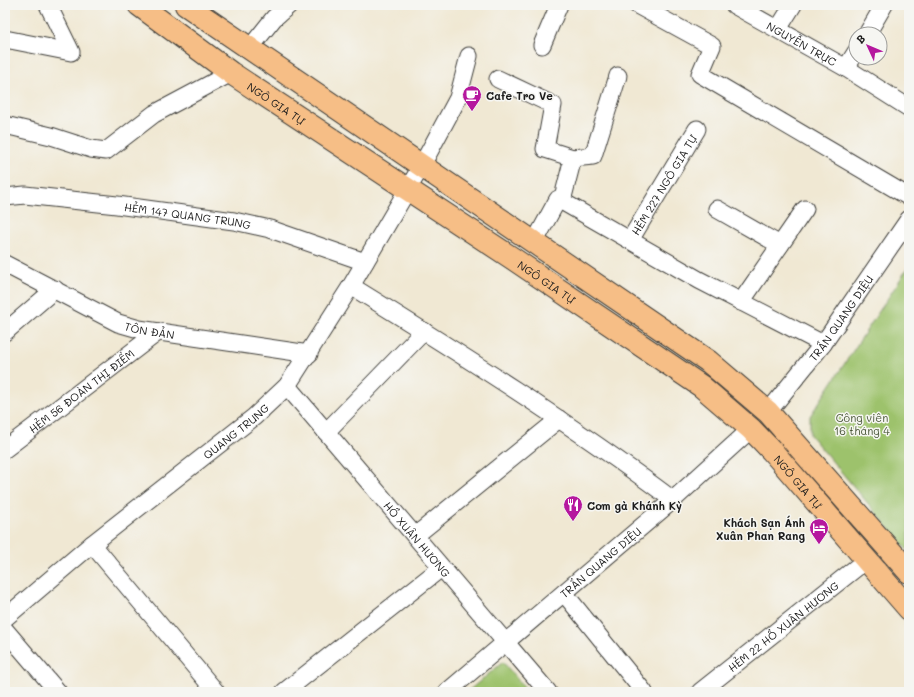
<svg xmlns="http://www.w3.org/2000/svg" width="914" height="697" viewBox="0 0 914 697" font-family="Mali,sans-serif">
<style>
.green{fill:#9dc26c;stroke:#5c6f44}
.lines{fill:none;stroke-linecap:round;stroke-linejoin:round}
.minor-casing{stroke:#3c3b37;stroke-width:19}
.major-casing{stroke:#3c3b37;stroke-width:24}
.minor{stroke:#fff;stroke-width:17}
.major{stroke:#f6be86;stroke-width:22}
.labels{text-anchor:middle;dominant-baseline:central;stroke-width:3;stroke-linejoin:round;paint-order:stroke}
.street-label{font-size:11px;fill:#1c1c1c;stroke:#f6f6f2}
.poi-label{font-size:11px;font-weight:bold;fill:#1c1c1c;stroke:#f6f6f2;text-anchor:start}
.park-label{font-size:11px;fill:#495638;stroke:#f6f6f2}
</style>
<rect width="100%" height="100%" fill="#f6f6f2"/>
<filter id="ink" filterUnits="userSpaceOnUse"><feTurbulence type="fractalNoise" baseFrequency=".025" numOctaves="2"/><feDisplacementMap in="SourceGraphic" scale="8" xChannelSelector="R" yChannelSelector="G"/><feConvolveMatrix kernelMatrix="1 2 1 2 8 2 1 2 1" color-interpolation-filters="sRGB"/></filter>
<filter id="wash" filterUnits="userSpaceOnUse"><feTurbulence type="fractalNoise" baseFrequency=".012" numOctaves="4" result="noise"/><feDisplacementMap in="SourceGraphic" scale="16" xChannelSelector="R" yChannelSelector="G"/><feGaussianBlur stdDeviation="0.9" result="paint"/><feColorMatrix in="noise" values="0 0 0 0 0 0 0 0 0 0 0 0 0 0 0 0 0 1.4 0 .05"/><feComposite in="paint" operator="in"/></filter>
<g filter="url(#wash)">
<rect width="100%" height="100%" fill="#f0e8d3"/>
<path class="green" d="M909 266V552L810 435V416Z
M503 662 528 692H467Z"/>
</g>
<g filter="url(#ink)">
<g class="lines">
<g class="minor-casing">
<g id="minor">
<path d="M637 5 712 46 700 74 909 197"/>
<path id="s1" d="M734 5 846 68 909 108"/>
<path d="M778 29 793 5"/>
<path d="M867 34 884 5"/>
<path d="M5 39 71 52 48 5"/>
<path d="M542 45 559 5"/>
<path d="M250 48 274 18 289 5"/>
<path d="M846 68 856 52"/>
<path d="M498 79 553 105 545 149 573 158"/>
<path d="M5 125 51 136 91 149 106 151 154 114 231 73"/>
<path id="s2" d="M5 197 25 195 117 205 234 221 270 229 365 262"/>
<path d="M562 201 573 158 593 156 618 76"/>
<path d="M717 209 780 245"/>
<path id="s3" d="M630 240 697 129"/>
<path d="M534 243 558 199 699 280 823 344"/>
<path id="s4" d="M5 264 118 323 139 329 309 354"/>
<path d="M351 286C461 354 570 423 673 500"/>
<path d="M741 302 805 209"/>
<path d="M5 332 55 289"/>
<path id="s5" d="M287 386 548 692"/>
<path id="s6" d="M768 412 823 344 909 219"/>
<path d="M326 432 424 331"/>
<path id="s7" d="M5 449 158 332"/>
<path d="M415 536 559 419"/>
<path d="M92 544 216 692"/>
<path d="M564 593 644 692"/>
<path id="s8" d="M5 618 92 544 254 417 287 386 351 286 422 165 458 98 469 56"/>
<path d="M5 630 58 692"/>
<path d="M284 692 441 568"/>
<path id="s9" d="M447 692 673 500 751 429"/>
<path id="s10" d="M700 692 866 560"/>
</g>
</g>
<g class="major-casing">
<g id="major">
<path id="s11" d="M139 5 231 73 512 258 701 386 751 429 772 451 909 609"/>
<path d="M186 5 708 361 768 412 909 572"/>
</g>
</g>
<use href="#minor" class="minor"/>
<use href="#major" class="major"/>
</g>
</g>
<defs>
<g id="cafe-pin" transform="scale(1)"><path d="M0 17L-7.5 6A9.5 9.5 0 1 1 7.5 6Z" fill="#b5179e" stroke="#f6f6f2"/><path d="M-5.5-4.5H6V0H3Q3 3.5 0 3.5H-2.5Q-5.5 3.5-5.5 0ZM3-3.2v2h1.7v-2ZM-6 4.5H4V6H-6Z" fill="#fff"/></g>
<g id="restaurant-pin" transform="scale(1)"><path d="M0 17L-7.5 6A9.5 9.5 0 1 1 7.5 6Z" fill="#b5179e" stroke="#f6f6f2"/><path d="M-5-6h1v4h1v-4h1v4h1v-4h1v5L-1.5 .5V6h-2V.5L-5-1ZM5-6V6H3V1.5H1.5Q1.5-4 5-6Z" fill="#fff"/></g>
<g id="hotel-pin" transform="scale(1)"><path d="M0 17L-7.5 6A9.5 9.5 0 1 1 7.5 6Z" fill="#b5179e" stroke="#f6f6f2"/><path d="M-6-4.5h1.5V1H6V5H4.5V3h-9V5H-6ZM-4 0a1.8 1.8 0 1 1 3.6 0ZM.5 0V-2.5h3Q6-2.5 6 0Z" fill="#fff"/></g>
</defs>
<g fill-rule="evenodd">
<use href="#cafe-pin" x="472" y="95"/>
<use href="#restaurant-pin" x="573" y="505"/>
<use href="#hotel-pin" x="819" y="528"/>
</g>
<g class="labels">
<g class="street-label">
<text stroke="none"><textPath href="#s1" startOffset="78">NGUYỄN TRỰC</textPath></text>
<text stroke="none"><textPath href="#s11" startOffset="169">NGÔ GIA TỰ</textPath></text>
<text stroke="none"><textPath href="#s3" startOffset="65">HẺM 227 NGÔ GIA TỰ</textPath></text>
<text stroke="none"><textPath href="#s2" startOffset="184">HẺM 147 QUANG TRUNG</textPath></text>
<text stroke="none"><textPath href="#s11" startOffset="493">NGÔ GIA TỰ</textPath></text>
<text stroke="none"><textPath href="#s6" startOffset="119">TRẦN QUANG DIỆU</textPath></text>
<text stroke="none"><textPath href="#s4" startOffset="160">TÔN ĐẢN</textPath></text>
<text stroke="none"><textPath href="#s7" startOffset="96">HẺM 56 ĐOÀN THỊ ĐIỂM</textPath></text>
<text stroke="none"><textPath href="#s8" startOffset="297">QUANG TRUNG</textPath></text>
<text stroke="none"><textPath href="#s11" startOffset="816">NGÔ GIA TỰ</textPath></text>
<text stroke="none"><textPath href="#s5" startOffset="201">HỒ XUÂN HƯƠNG</textPath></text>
<text stroke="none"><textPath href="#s9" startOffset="201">TRẦN QUANG DIỆU</textPath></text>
<text stroke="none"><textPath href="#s10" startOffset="106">HẺM 22 HỒ XUÂN HƯƠNG</textPath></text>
</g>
<g class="poi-label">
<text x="486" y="95">Cafe Tro Ve</text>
<text x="587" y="505">Cơm gà Khánh Kỳ</text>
<text x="805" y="522" text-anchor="end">Khách Sạn Ánh<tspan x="805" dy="13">Xuân Phan Rang</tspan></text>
</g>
<g class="park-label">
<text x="862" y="417">Công viên<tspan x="862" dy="13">16 tháng 4</tspan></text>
</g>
</g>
<rect width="914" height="697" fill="none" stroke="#f6f6f2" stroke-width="20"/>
<g transform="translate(868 46) rotate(314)"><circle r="19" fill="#f6f6f2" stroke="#9f9f9c"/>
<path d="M0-3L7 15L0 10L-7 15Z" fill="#b5179e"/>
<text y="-6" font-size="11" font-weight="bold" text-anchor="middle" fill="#1c1c1c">B</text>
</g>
</svg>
